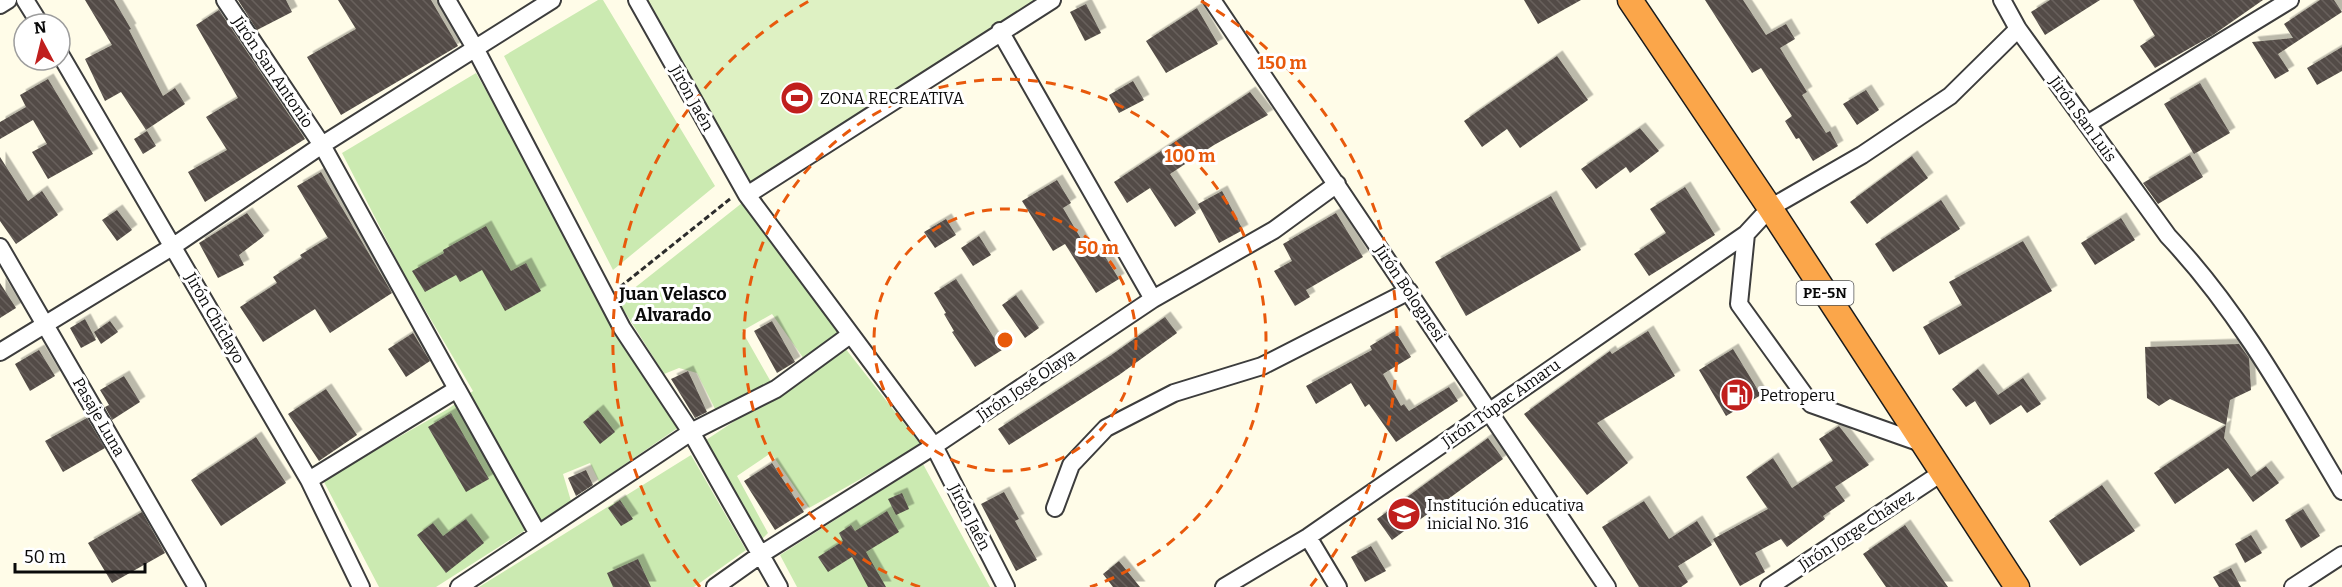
<svg xmlns="http://www.w3.org/2000/svg" width="2342" height="587" viewBox="0 0 2342 587" font-family="Bitter,serif">
<style>
.grass{fill:#cbeab1}
.pitch{fill:#def1c3}
.building{fill:url(#building-back-hatch);filter:url(#shadow)}
.lines{fill:none;stroke-linecap:round;stroke-linejoin:round}
.minor-casing{stroke:#3d3d3d;stroke-width:20}
.highway-casing{stroke:#1b1b1b;stroke-width:27}
.path{stroke:#2c2c2c;stroke-width:3;stroke-dasharray:6 3;stroke-linecap:butt}
.minor{stroke:#fff;stroke-width:16}
.highway{stroke:#fba64a;stroke-width:24}
.ring{fill:none;stroke:#e8590c;stroke-width:3;stroke-dasharray:10 8}
.labels{text-anchor:middle;dominant-baseline:central;stroke-width:6;stroke-linejoin:round;paint-order:stroke}
.shield{fill:#fff;stroke:#545454;stroke-width:1.5}
.shield-label{font-size:15px;font-weight:bold;fill:#0a0a0a}
.street-label{font-size:16px;fill:#0a0a0a;stroke:#fff}
.poi-label{font-size:16px;fill:#0a0a0a;stroke:#fff;text-anchor:start}
.neighbourhood-label{font-size:18px;font-weight:bold;fill:#0a0a0a;stroke:#fff}
.centre{fill:#e8590c;stroke:#fff;stroke-width:3}
.ring-label{font-size:18px;text-anchor:middle;font-weight:bold;fill:#e8590c;stroke:#fff;stroke-width:6;stroke-linejoin:round;paint-order:stroke}
</style>
<defs>
<pattern id="building-back-hatch" width="6" height="6" patternUnits="userSpaceOnUse" patternTransform="scale(1.5)"><rect width="6" height="6" fill="#534c46"/><path d="M-1 5l2 2M0 0l6 6M5-1l2 2" fill="none" stroke="#67615c"/></pattern>
<filter id="shadow"><feDropShadow dx="5.5" dy="-5.5" stdDeviation="0" flood-color="#0004"/></filter>
</defs>
<rect width="100%" height="100%" fill="#fffce8"/>
<path class="grass" d="M598 0H603L715 186 613 270 504 56Z
M476 73 679 427 599 482 590 463 563 474 571 501 436 587H379L323 480 448 409 473 391 404 274 342 153Z
M742 203 842 334 804 359 772 314 742 331 771 382 717 413 697 373 679 368 664 374 618 301Z
M845 348 921 445 809 508 771 453 737 476 768 533 762 539 706 440Z
M691 455 746 550 694 587H479Z
M923 464 990 587H797L780 555Z"/>
<path class="pitch" d="M637 0H1057L747 195Z"/>
<path class="building" d="M85 0H114L131 29 129 30 163 96 175 88 185 104 146 130 121 92 105 101 85 59 112 45Z
M238 0H286L292 12 257 30Z
M338 0H431L458 46 341 115 307 57 356 29Z
M1524 0H1581L1538 24Z
M1705 0H1743L1766 35 1786 24 1795 39 1780 48 1807 92 1802 95 1826 133 1830 131 1838 146 1813 161 1799 138 1796 139 1785 121 1792 116 1761 68 1752 73Z
M2050 0H2100L2045 35 2031 12Z
M2133 0H2263L2213 35 2155 68 2140 46 2155 36Z
M2320 0H2334L2342 12 2278 54 2289 71 2275 79 2252 42 2293 38 2284 24Z
M1086 4 1101 33 1085 41 1070 12Z
M1197 8 1218 44 1166 73 1146 41Z
M219 10 305 139 205 202 188 172 227 150 206 117 238 98 196 25Z
M2342 47V71L2317 85 2307 68Z
M1557 56 1588 100 1520 148 1507 129 1482 147 1464 121Z
M48 79 93 154 48 179 32 152 47 144 33 120 0 139V122L26 107 20 95Z
M1133 81 1144 100 1119 113 1109 95Z
M2200 83 2230 133 2194 154 2164 104Z
M1866 90 1879 110 1857 125 1843 104Z
M1250 92 1268 115 1214 145 1170 174 1196 213 1175 227 1150 188 1127 203 1114 182Z
M1640 128 1659 151 1630 173 1626 167 1596 189 1581 169Z
M147 131 156 146 143 154 134 139Z
M2190 155 2203 177 2158 204 2143 183Z
M1912 156 1928 178 1867 224 1850 202Z
M0 157 28 201 42 191 58 215 16 244 0 221Z
M321 172 392 293 330 333 315 309 263 342 240 307 277 283 273 277 302 258 300 255 328 238 297 186Z
M1057 180 1071 203 1063 208 1091 256 1101 250 1119 279 1096 293 1065 244 1053 251 1022 201Z
M1685 187 1715 235 1649 276 1634 254 1666 233 1650 209Z
M1222 191 1243 230 1219 243 1198 204Z
M1551 196 1581 250 1466 316 1435 262Z
M1941 200 1960 229 1893 272 1875 244Z
M117 210 132 230 117 241 102 220Z
M247 213 264 236 239 255 244 265 218 278 199 243Z
M1336 213 1363 257 1306 290 1310 297 1295 306 1274 271 1292 261 1283 244Z
M2121 218 2135 240 2095 265 2081 243Z
M946 219 956 235 935 248 924 232Z
M486 226 511 271 526 263 541 291 505 311 482 270 460 282 456 275 425 292 412 271 444 253 443 250Z
M979 236 991 255 973 266 961 248Z
M2023 241 2052 291 1939 355 1923 327 1962 305 1949 282Z
M956 279 1002 350 975 367 952 332 954 331 944 314 946 313 934 293Z
M0 283 16 308 0 318Z
M1016 295 1039 328 1025 338 1002 305Z
M1165 317 1177 333 1119 375 1009 445 998 429 1110 356Z
M85 319 96 340 81 348 70 328Z
M110 321 118 332 101 344 94 332Z
M772 321 795 362 777 373 754 331Z
M1395 331 1411 357 1383 374 1401 406 1404 404 1409 411 1449 387 1458 401 1396 442 1369 404 1365 407 1351 383 1316 404 1306 386 1372 350 1370 346Z
M1648 331 1675 376 1597 423 1628 463 1587 495 1524 414 1610 351 1612 354Z
M413 333 430 361 406 377 388 349Z
M2239 344 2249 358 2251 390 2230 400 2224 438 2251 477 2266 466 2279 483 2253 502 2228 468 2175 504 2154 473 2226 425 2170 399 2159 406 2147 398 2145 347Z
M1733 349 1761 395 1726 416 1699 370Z
M39 350 55 376 30 391 15 364Z
M1978 369 1998 395 2023 378 2041 404 2027 413 2021 405 1990 425 1975 401 1966 407 1952 389Z
M688 371 707 412 695 418 671 379Z
M124 376 140 402 112 420 105 407 109 405 100 390Z
M326 389 357 435 319 461 288 414Z
M598 410 615 432 600 444 583 422Z
M451 413 489 479 466 492 428 427Z
M87 418 105 448 63 472 45 441Z
M1839 426 1869 465 1835 487 1845 501 1823 516 1825 519 1787 547 1781 539 1755 553 1765 572 1740 586 1713 539 1768 509 1746 477 1773 458 1792 488 1833 461 1819 439Z
M256 437 286 483 221 526 191 480Z
M1488 438 1503 459 1392 540 1377 519Z
M772 463 804 512 775 530 744 481Z
M586 470 593 485 576 496 568 478Z
M2102 485 2135 531 2080 566 2049 521Z
M1004 492 1019 519 1015 521 1037 560 1016 571 981 504Z
M902 493 909 509 896 515 888 499Z
M620 500 633 519 621 526 608 508Z
M1644 501 1669 539 1697 521 1712 545 1678 566 1688 582 1681 587H1639L1602 527Z
M2303 509 2320 536 2301 548 2285 520Z
M887 511 899 532 866 552 886 587H868L852 557 828 572 818 557 843 541 839 533 851 525 855 531Z
M142 512 165 553 112 583 88 543Z
M466 519 484 543 446 573 417 535 433 523 443 536Z
M1905 525 1948 587H1886L1863 554Z
M2251 535 2262 553 2245 563 2235 544Z
M1371 546 1386 571 1365 582 1351 557Z
M638 559 651 587H613L607 573Z
M1119 561 1140 587H1113L1103 574Z
M2231 568 2241 587H2219L2213 577Z"/>
<g class="lines">
<g class="minor-casing">
<path id="minor" d="M25 0 40 24
M225 0 322 145 457 389
M447 0 475 48 622 328 691 432 779 587
M637 0 747 195 934 446 1006 587
M1212 0 1607 587
M2002 0 2018 29 2168 236C2239 311 2289 402 2342 491
M0 5 8 0
M1000 31 1153 299
M60 54 309 480 361 587
M2087 124 2290 0
M747 195 1052 0
M1746 234 1739 304 1811 404 1921 443
M0 247 197 587
M0 352 172 247 322 145 552 0
M309 480 457 389 538 534
M1055 508 1071 465 1106 428 1174 393 1262 366 1409 291
M1308 537 1338 587
M459 587 691 432 776 389 850 335
M715 587 760 555 934 446 1153 299 1274 230 1337 184
M1224 587 1308 537 1746 234 1770 208 1862 155 1950 96 2018 29
M1769 587 1943 472
M2293 587 2342 555"/>
</g>
<g class="highway-casing">
<path id="highway" d="M1630 0 1770 208 2017 587"/>
</g>
<path class="path" d="M620 287 730 199"/>
<use href="#minor" class="minor"/>
<use href="#highway" class="highway"/>
</g>
<g class="ring">
<circle cx="1005" cy="340" r="131"/>
<path d="M920 587A261 261 0 1 1 1090 587"/>
<path d="M700 587A392 392 0 0 1 809 1M1201 1A392 392 0 0 1 1310 587"/>
</g>
<defs>
<g id="stadium-disc" transform="scale(1.725)"><circle r="9.5" fill="#c01f1d" stroke="#fff"/><path d="M0-5a6.5 5 0 1 0 0 10a6.5 5 0 1 0 0-10ZM-3.5-1.8h7v3.6h-7Z" fill="#fff"/></g>
<g id="fuel-disc" transform="scale(1.725)"><circle r="9.5" fill="#c01f1d" stroke="#fff"/><path d="M-5.5-6h7V0h2V4h1.3V-2.5L3-4.5l.8-.8L6-3V5H2.5V1h-1V6h-7ZM-4.2-4.7v3.2H.2V-4.7Z" fill="#fff"/></g>
<g id="school-disc" transform="scale(1.725)"><circle r="9.5" fill="#c01f1d" stroke="#fff"/><path d="M0-5L7-2L0 1L-7-2ZM-4 1L0 2.5L4 1V4Q0 6-4 4Z" fill="#fff"/></g>
</defs>
<g fill-rule="evenodd">
<use href="#stadium-disc" x="797" y="98"/>
<use href="#fuel-disc" x="1737" y="395"/>
<use href="#school-disc" x="1404" y="514"/>
</g>
<g class="labels">
<rect class="shield" x="1796.5" y="281" width="57" height="24" rx="4.5"/>
<g class="shield-label">
<text x="1825" y="293">PE-5N</text>
</g>
<g class="street-label">
<text transform="translate(273 72) rotate(56)">Jirón San Antonio</text>
<text transform="translate(692 98) rotate(61)">Jirón Jaén</text>
<text transform="translate(2083 119) rotate(54)">Jirón San Luis</text>
<text transform="translate(1410 293) rotate(56)">Jirón Bolognesi</text>
<text transform="translate(215 318) rotate(60)">Jirón Chiclayo</text>
<text transform="translate(1026 385) rotate(-34)">Jirón José Olaya</text>
<text transform="translate(1501 403) rotate(-35)">Jirón Túpac Amaru</text>
<text transform="translate(99 417) rotate(60)">Pasaje Luna</text>
<text transform="translate(970 517) rotate(63)">Jirón Jaén</text>
<text transform="translate(1856 530) rotate(-33)">Jirón Jorge Chávez</text>
</g>
<g class="poi-label">
<text x="820" y="98">ZONA RECREATIVA</text>
<text x="1760" y="395">Petroperu</text>
<text x="1427" y="505">Institución educativa<tspan x="1427" dy="18">inicial No. 316</tspan></text>
</g>
<g class="neighbourhood-label">
<text x="673" y="294">Juan Velasco<tspan x="673" dy="21">Alvarado</tspan></text>
</g>
</g>
<circle cx="1005" cy="340" r="9" class="centre"/>
<g class="ring-label">
<text x="1282" y="69">150 m</text>
<text x="1190" y="162">100 m</text>
<text x="1098" y="254">50 m</text>
</g>
<g transform="translate(42 42) rotate(353)"><circle r="28" fill="#ffffff" stroke="#9d9d9d" stroke-width="1.5"/>
<path d="M0-4.5L10 22L0 15L-10 22Z" fill="#c01f1d"/>
<text y="-9" font-size="16" font-weight="bold" text-anchor="middle" fill="#0a0a0a">N</text>
</g>
<path d="M15 563v9h130v-9" fill="none" stroke="#0a0a0a" stroke-width="3"/>
<text x="24" y="563" font-size="18" fill="#0a0a0a" stroke="#ffffff" stroke-width="4.5" paint-order="stroke">50 m</text>
</svg>
